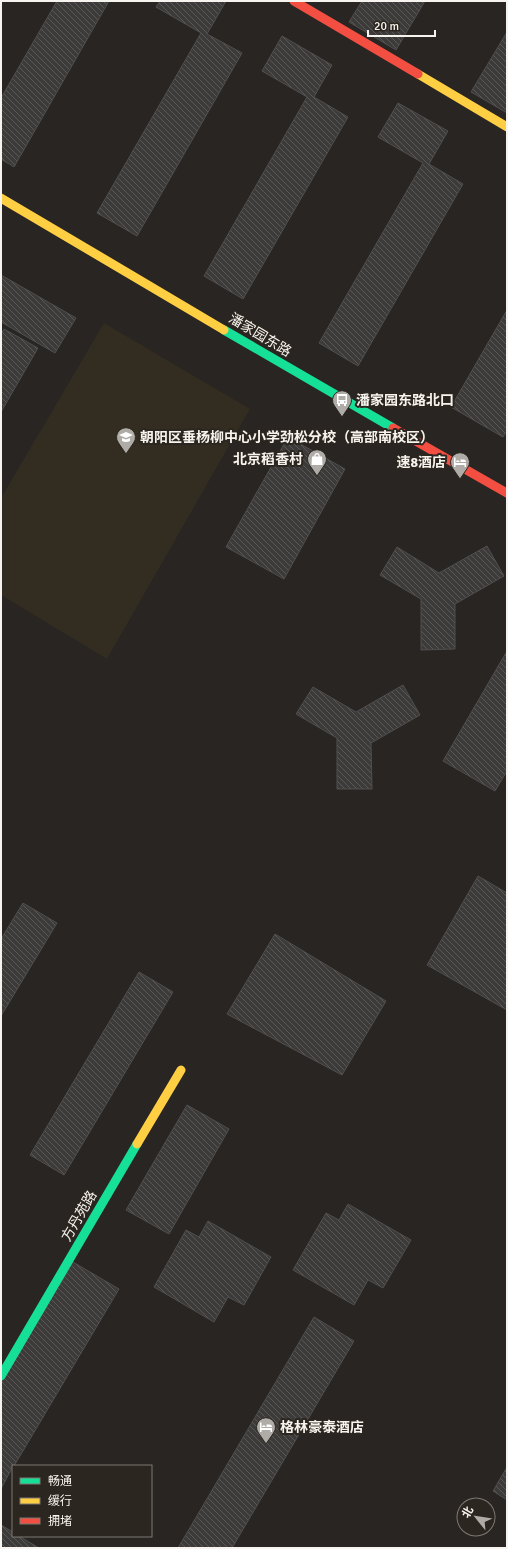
<svg xmlns="http://www.w3.org/2000/svg" width="508" height="1549" viewBox="0 0 508 1549" font-family="Signika,'Noto Sans SC',sans-serif">
<style>
.built{fill:#332c20}
.building{fill:url(#building-back-hatch);stroke:#504e4e}
.lines{fill:none;stroke-linecap:round;stroke-linejoin:round}
.fast{stroke:#16e098;stroke-width:9}
.slow{stroke:#ffcf43;stroke-width:9}
.jam{stroke:#f24e42;stroke-width:9}
.labels{text-anchor:middle;dominant-baseline:central;stroke-width:4;stroke-linejoin:round;paint-order:stroke}
.street-label{font-size:14px;fill:#f7f4ef;stroke:#2b261f}
.poi-label{font-size:14px;font-weight:bold;fill:#f7f4ef;stroke:#2b261f;text-anchor:start}
</style>
<defs>
<pattern id="building-back-hatch" width="6" height="6" patternUnits="userSpaceOnUse"><rect width="6" height="6" fill="#3c3b3a"/><path d="M-1 5l2 2M0 0l6 6M5-1l2 2" fill="none" stroke="#595857"/></pattern>
</defs>
<rect width="100%" height="100%" fill="#282522"/>
<path class="built" d="M104 323 250 409 107 659 1 595V498Z"/>
<path class="building" d="M57 1H109L14 167 1 159V98Z
M160 1H226L207 34 242 53 137 236 97 213 201 33 156 7Z
M362 1H425L396 50 349 22Z
M507 32V113L471 92Z
M282 36 332 65 314 97 348 117 243 299 204 276 307 97 262 71Z
M398 103 448 131 429 164 463 184 358 366 319 343 423 163 378 137Z
M1 275 76 318 55 353 1 322Z
M507 310V431L503 437 451 407Z
M4 329 38 348 1 412V334Z
M288 437 345 469 284 579 226 547Z
M487 546 504 576 455 604V649L421 650V599L380 575 397 547 439 573Z
M507 651V771L495 791 443 761Z
M403 685 420 715 371 743 372 789H337V738L296 714 313 687 356 712Z
M478 876 507 893V1010L427 965Z
M23 903 57 923 1 1016V939Z
M275 934 386 1001 342 1075 227 1014Z
M139 972 173 992 64 1175 30 1155Z
M187 1105 229 1129 169 1234 126 1210Z
M348 1204 411 1240 383 1288 368 1280 354 1305 293 1270 326 1213 339 1220Z
M208 1221 271 1257 244 1305 228 1297 214 1322 154 1287 186 1230 199 1237Z
M73 1262 119 1289 14 1466H13L1 1489V1383Z
M314 1317 354 1341 232 1548H178Z
M507 1467V1500L493 1491Z
M1 1525 13 1532V1536H19L39 1548H1Z"/>
<g class="lines">
<path class="fast" d="M224 330 393 428
M1 1376 137 1144"/>
<path class="slow" d="M418 74 507 127
M1 198 224 330
M137 1144 181 1070"/>
<path class="jam" d="M294 1 418 74
M393 428 507 493"/>
</g>
<defs>
<g id="bus-pin" transform="scale(1)"><path d="M0 17L-7.5 6A9.5 9.5 0 1 1 7.5 6Z" fill="#afaca7" stroke="#2b261f"/><path d="M-5-6H5V4H4V6H2V4H-2V6H-4V4H-5ZM-3.5-4V0h7V-4ZM-3.5 1.2v1.5H-2V1.2ZM2 1.2v1.5H3.5V1.2Z" fill="#fff"/></g>
<g id="school-pin" transform="scale(1)"><path d="M0 17L-7.5 6A9.5 9.5 0 1 1 7.5 6Z" fill="#afaca7" stroke="#2b261f"/><path d="M0-5L7-2L0 1L-7-2ZM-4 1L0 2.5L4 1V4Q0 6-4 4Z" fill="#fff"/></g>
<g id="shop-pin" transform="scale(1)"><path d="M0 17L-7.5 6A9.5 9.5 0 1 1 7.5 6Z" fill="#afaca7" stroke="#2b261f"/><path d="M-5-2.5h2.3a2.7 3.5 0 0 1 5.4 0H5L5.5 6h-11ZM-1.5-2.5h3a1.5 2.3 0 0 0-3 0Z" fill="#fff"/></g>
<g id="hotel-pin" transform="scale(1)"><path d="M0 17L-7.5 6A9.5 9.5 0 1 1 7.5 6Z" fill="#afaca7" stroke="#2b261f"/><path d="M-6-4.5h1.5V1H6V5H4.5V3h-9V5H-6ZM-4 0a1.8 1.8 0 1 1 3.6 0ZM.5 0V-2.5h3Q6-2.5 6 0Z" fill="#fff"/></g>
</defs>
<g fill-rule="evenodd">
<use href="#bus-pin" x="342" y="400"/>
<use href="#school-pin" x="126" y="437"/>
<use href="#shop-pin" x="317" y="459"/>
<use href="#hotel-pin" x="460" y="462"/>
<use href="#hotel-pin" x="266" y="1427"/>
</g>
<g class="labels">
<g class="street-label">
<text transform="translate(260 335) rotate(31)">潘家园东路</text>
<text transform="translate(79 1216) rotate(-60)">方丹苑路</text>
</g>
<g class="poi-label">
<text x="356" y="400">潘家园东路北口</text>
<text x="140" y="437">朝阳区垂杨柳中心小学劲松分校（高部南校区）</text>
<text x="303" y="459" text-anchor="end">北京稻香村</text>
<text x="446" y="462" text-anchor="end">速8酒店</text>
<text x="280" y="1427">格林豪泰酒店</text>
</g>
</g>
<rect width="508" height="1549" fill="none" stroke="#f7f4ef" stroke-width="4"/>
<rect x="12" y="1465" width="140" height="72" fill="#2b261f" stroke="#7d7872"/>
<rect x="20" y="1478" width="20" height="6" fill="#16e098" stroke="#7d7872"/>
<text x="48" y="1485" font-size="12" fill="#f7f4ef">畅通</text>
<rect x="20" y="1498" width="20" height="6" fill="#ffcf43" stroke="#7d7872"/>
<text x="48" y="1505" font-size="12" fill="#f7f4ef">缓行</text>
<rect x="20" y="1518" width="20" height="6" fill="#f24e42" stroke="#7d7872"/>
<text x="48" y="1525" font-size="12" fill="#f7f4ef">拥堵</text>
<g transform="translate(476 1517) rotate(300)"><circle r="19" fill="#2b261f" stroke="#7d7872"/>
<path d="M0-3L7 15L0 10L-7 15Z" fill="#afaca7"/>
<text y="-6" font-size="11" font-weight="bold" text-anchor="middle" fill="#f7f4ef">北</text>
</g>
<path d="M368 30v6h67v-6" fill="none" stroke="#f7f4ef" stroke-width="2"/>
<text x="374" y="30" font-size="12" fill="#f7f4ef" stroke="#2b261f" stroke-width="3" paint-order="stroke">20 m</text>
</svg>
